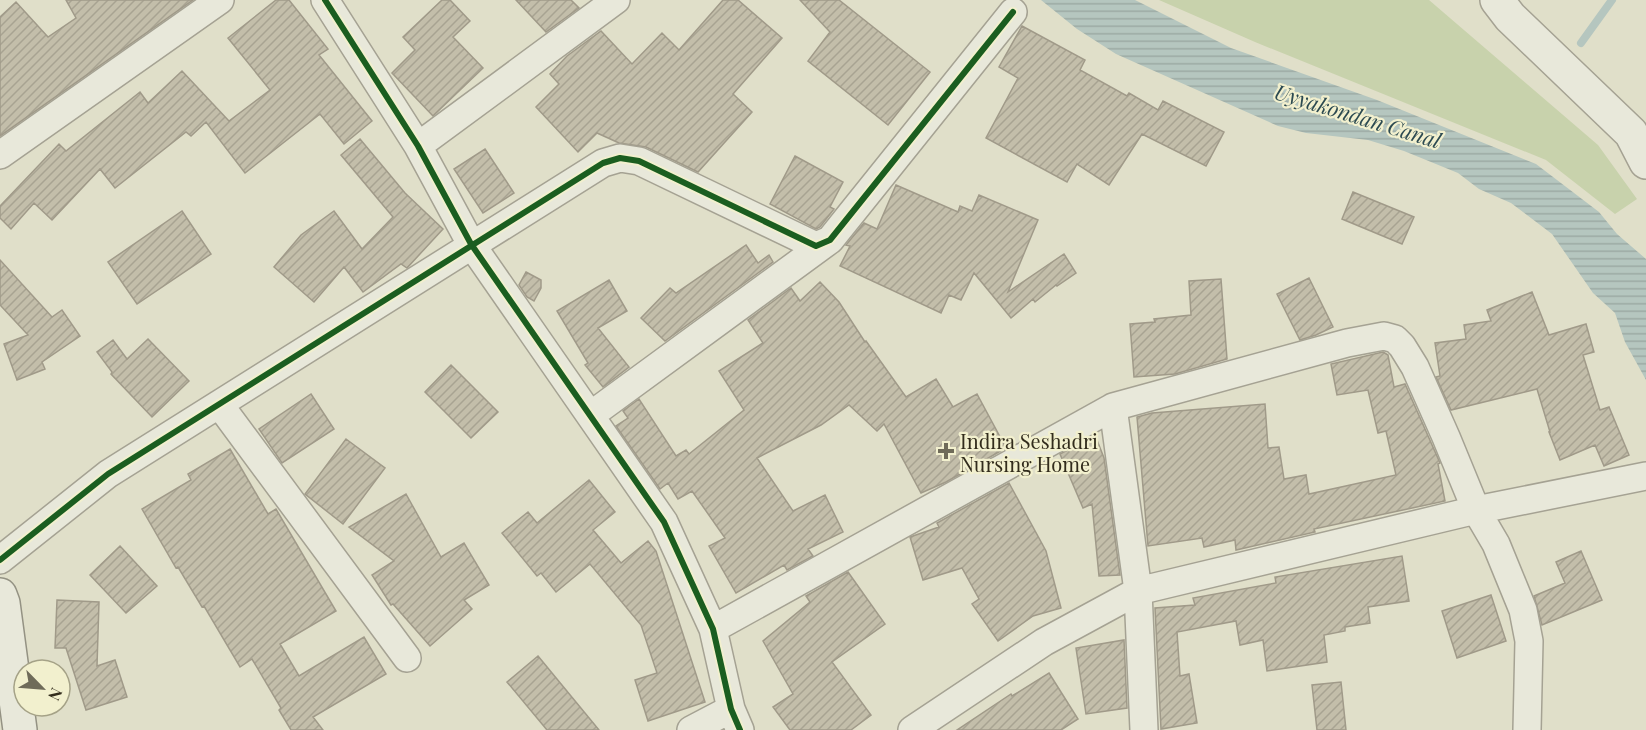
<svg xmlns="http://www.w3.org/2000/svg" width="1646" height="730" viewBox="0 0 1646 730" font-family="'Playfair Display',serif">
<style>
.green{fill:#c8d2ac}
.water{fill:url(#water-rules)}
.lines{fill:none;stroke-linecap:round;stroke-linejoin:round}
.stream{stroke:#b5c6bf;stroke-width:8}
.building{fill:url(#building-hatch);stroke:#a09a89;stroke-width:1.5}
.minor-casing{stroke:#a5a293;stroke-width:30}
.tertiary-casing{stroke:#a5a293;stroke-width:36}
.secondary-casing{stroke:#949283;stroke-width:36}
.minor{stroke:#e8e8da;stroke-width:27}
.tertiary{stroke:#e8e8da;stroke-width:33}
.secondary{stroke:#e8e8da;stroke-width:33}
.cycleway-casing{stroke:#f2f0ce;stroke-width:10}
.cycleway{stroke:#1b5e20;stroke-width:6}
.poi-dot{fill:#6f6b59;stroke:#f2f0ce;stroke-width:2}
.labels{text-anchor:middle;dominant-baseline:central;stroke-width:4.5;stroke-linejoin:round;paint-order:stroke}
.poi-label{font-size:20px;fill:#322c1c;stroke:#f2f0ce;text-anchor:start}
.water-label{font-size:21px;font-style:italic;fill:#2c4a51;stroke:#f2f0ce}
</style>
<defs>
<pattern id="water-rules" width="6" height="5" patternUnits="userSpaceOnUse" patternTransform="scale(1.5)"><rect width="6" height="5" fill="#b5c6bf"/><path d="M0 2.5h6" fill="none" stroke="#9caaa4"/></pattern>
<pattern id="building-hatch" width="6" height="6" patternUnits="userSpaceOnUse" patternTransform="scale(1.5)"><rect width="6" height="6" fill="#c3beaa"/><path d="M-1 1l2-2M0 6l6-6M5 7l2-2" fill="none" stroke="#a8a392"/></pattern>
</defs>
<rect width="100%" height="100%" fill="#e0dfc9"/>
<path class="green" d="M1159 0H1429L1598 145 1637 199 1615 214 1546 160 1255 42Z"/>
<path class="water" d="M1041 0H1135L1231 48 1377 100 1536 164 1599 212 1617 234 1646 259V380L1625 342 1615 313 1593 293 1552 234 1511 203 1479 189 1458 173 1404 151 1368 140 1306 133 1278 126 1116 54 1077 29Z"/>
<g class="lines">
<path class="stream" d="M1581 43 1612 0"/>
</g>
<path class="building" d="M66 0H193L0 136V17L16 2 48 37 76 18Z
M276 0H289L328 49 319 55 372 121 344 144 320 114 245 173 206 122 191 136 186 132 115 188 100 169 52 220 34 203 11 229 0 218V206L59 144 66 151 140 92 148 103 182 71 229 121 270 90 228 38Z
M442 0H450L470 21 453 37 483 68 433 116 392 73 415 50 403 37Z
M516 0H571L579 8 546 32Z
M723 0H738L782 38 733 94 752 112 698 172 646 147 619 143 597 133 578 152 536 107 559 84 550 74 567 56 601 31 632 64 662 33 679 50Z
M800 0H839L930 72 888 125 808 61 830 32Z
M1022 26 1085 60 1080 70 1127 96 1129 93 1158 110 1163 101 1224 132 1206 166 1142 134 1109 185 1077 164 1067 182 986 138 1018 78 999 67Z
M360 139 405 193 443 229 407 268 401 264 363 292 344 267 314 302 274 267 301 235 334 211 362 249 393 217 341 155Z
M485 149 514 193 483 213 454 169Z
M795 156 843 182 830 207 834 209 820 227 816 229 770 204Z
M896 185 958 212 960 206 972 211 979 195 1038 220 1008 292 1064 254 1076 273 1057 286 1056 285 1035 302 1033 299 1011 318 974 273 961 300 949 295 941 313 840 266 850 246 846 245 864 223 877 229Z
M1353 192 1414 217 1402 244 1342 219Z
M182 211 211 254 137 304 108 262Z
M746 245 758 263 769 255 773 262 665 341 641 318 670 288 676 293Z
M0 260 52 317 62 310 80 336 42 362 45 369 17 380 4 344 28 335 0 305Z
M526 272 541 280V288L534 301 527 297 519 285Z
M1309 278 1333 327 1316 335 1300 340 1277 294Z
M1221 279 1227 359 1175 374 1134 377 1130 324 1155 322 1154 319 1191 315 1189 281Z
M609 280 627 311 598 328 629 367 603 387 585 365 588 363 557 311Z
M820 282 839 302 865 342 866 341 906 397 936 379 953 407 977 394 1006 448 946 482 921 493 884 424 877 431 849 405 821 425 757 458 793 511 825 495 843 532 808 549 813 556 787 570 784 565 736 593 709 546 725 538 692 491 678 499 668 483 660 489 616 426 628 418 623 411 639 399 676 456 686 450 689 454 744 410 719 371 763 343 748 320 791 288 800 301Z
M1532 292 1549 335 1586 324 1594 352 1583 355 1600 410 1609 407 1629 455 1604 466 1595 445 1560 460 1549 432H1550L1537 389 1451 410 1436 377 1440 376 1435 343 1466 339 1464 325 1491 321 1487 310Z
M148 339 189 381 152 417 111 374 112 372 97 352 113 340 127 359Z
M1383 352 1388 355 1394 387 1405 384 1440 463 1438 464 1445 501 1314 529 1315 532 1236 550 1235 540 1204 547 1202 538 1148 546 1137 417 1152 413 1265 404 1268 448 1279 447 1284 479 1306 475 1309 494 1396 475 1386 431 1378 433 1368 390 1337 395 1331 364Z
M451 365 498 412 471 438 425 392Z
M311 394 334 429 282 463 259 429Z
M1095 435 1104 458 1120 575 1099 576 1092 504 1083 508 1060 454Z
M346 439 385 468 343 524 305 494Z
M230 449 268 514 276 509 336 611 280 644 299 676 364 637 386 674 313 717 323 730H291L279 710 281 708 252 659 240 667 204 606 202 607 178 567 176 568 142 509 191 480 188 474Z
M589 480 615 512 593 530 621 563 648 541 656 551 705 702 648 721 635 680 657 673 641 625 590 564 556 592 541 573 537 576 502 533 528 512 537 523Z
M1009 483 1046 551 1061 608 1033 616 998 641 972 604 979 599 962 568 923 580 910 537 939 527 937 523Z
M406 494 441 557 464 543 489 585 464 600 472 609 430 646 393 604 391 605 372 575 394 561 349 527Z
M120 546 157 586 126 613 90 575Z
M1581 551 1602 600 1542 625 1534 596 1565 583 1556 562Z
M1402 556 1409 601 1368 607 1370 623 1345 627V631L1324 635 1327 662 1267 671 1263 640 1240 645 1236 621 1177 632 1180 676 1189 674 1197 723 1161 729 1155 608 1195 605 1193 598 1276 583 1275 577Z
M848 572 885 624 832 662 871 715 851 730H790L773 707 793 694 763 641 810 602 806 596Z
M1491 595 1506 641 1457 658 1442 611Z
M57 600 99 602 97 666 115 660 127 697 86 710 66 648H55Z
M1124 640 1127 708 1086 714 1076 648Z
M538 656 599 730H547L507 682Z
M1049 673 1078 719 1061 730H957L1011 694 1012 696Z
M1341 682 1346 730H1317L1312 685Z"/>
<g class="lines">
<g class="minor-casing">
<path id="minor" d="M325 0 418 146 471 244 664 522 713 629 731 709 740 730
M418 146 616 0
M0 155 220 0
M219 404 407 658
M1113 407 1347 343 1384 336 1395 339 1402 346 1415 367 1446 437 1476 510 1496 544 1523 610 1529 641 1527 730
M591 415 830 240
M0 560 108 474 603 163 620 158 639 161 816 246 830 240 1013 12
M713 629 1113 407 1138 591 1144 730
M691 730 731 709
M912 730 1044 642 1138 591 1476 510 1646 476"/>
</g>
<g class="tertiary-casing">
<path id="tertiary" d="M1497 0 1510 17 1631 133 1646 162"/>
</g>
<g class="secondary-casing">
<path id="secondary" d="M0 595 3 603 20 730"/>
</g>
<use href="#minor" class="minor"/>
<use href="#tertiary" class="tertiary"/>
<use href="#secondary" class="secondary"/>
<g class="cycleway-casing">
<path id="cycleway" d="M325 0 418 146 471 244 664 522 713 629 731 709 740 730
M0 560 108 474 603 163 620 158 639 161 816 246 830 240 1013 12"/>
</g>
<use href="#cycleway" class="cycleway"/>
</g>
<path class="poi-dot" d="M943 442h6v6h6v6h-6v6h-6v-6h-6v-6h6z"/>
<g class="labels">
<g class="poi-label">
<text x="960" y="440">Indira Seshadri<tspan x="960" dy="23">Nursing Home</tspan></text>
</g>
<g class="water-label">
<text transform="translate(1358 115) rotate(17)">Uyyakondan Canal</text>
</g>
</g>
<g transform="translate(42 688) rotate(115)"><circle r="28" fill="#f2f0ce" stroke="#a5a287" stroke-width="1.5"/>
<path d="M0-4.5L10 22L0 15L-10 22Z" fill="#6f6b59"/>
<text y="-9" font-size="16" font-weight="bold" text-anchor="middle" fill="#322c1c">N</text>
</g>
</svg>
